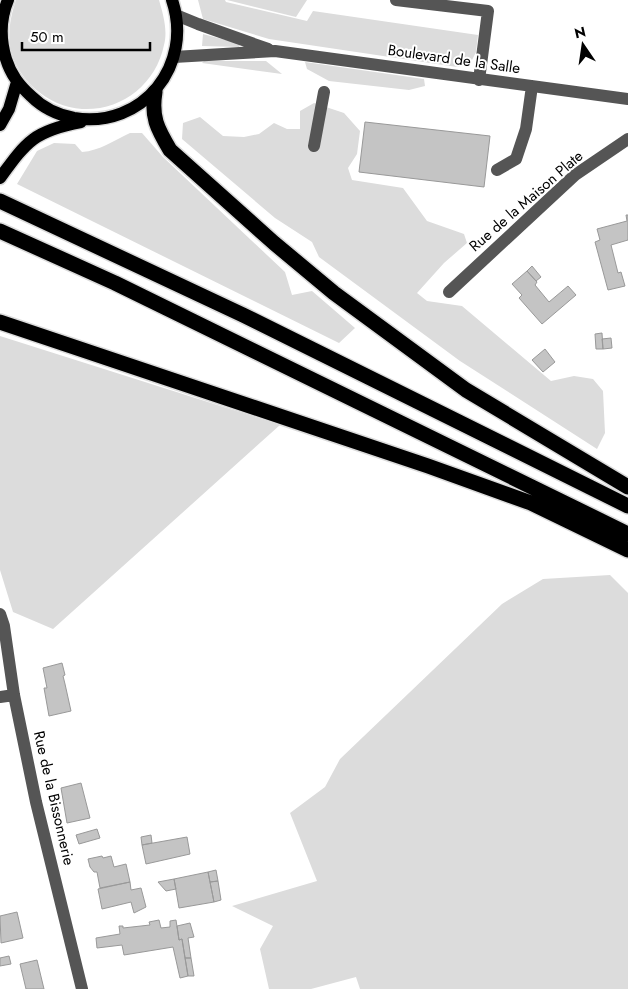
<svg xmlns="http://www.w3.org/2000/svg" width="628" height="989" viewBox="0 0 628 989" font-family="Jost,sans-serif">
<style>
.green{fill:#dcdcdc}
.building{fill:#c4c4c4;stroke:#999}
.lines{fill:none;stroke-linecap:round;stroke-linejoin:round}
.major-casing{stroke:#dbdbdb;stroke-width:15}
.highway-casing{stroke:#dbdbdb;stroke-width:18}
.minor{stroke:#555;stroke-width:12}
.major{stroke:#000;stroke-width:12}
.highway{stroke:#000;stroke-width:15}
.labels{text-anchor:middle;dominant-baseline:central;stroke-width:4;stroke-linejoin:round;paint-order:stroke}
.street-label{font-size:15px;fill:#000;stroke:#fff}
</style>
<rect width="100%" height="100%" fill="#fff"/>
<path class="green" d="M16 0H159C163 14 168 30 164 45 156 84 122 111 82 109 48 107 15 79 10 45 8 29 11 15 16 0Z
M198 0H225L226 2 307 21 313 11 478 35 476 52 470 64 457 67 269 39 203 19Z
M227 0H307L296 17Z
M203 34 237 43 240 45 239 47 202 46Z
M204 61H266L282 74 202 63Z
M305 62 424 79 425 86 409 90 329 81 307 69Z
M314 103 344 113 360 131 357 154 348 168 352 180 403 188 427 221 464 234 467 243 444 263 417 293 427 301 462 306 551 381 574 376 593 379 603 391 605 433 597 449 460 361 319 257 312 242 275 218 182 139 183 123 200 117 223 136 244 137 259 134 274 123 287 129H300V111Z
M130 133H142L163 157 285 272 292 295 312 291 355 328 339 343 17 184 37 151 54 143 75 144 82 152C99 151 115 140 130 133Z
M0 336 280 425 53 629 13 612 0 570Z
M610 575 628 593V989H360L356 977 311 989H269L260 949 273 926 232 906 317 881 290 813 325 787 340 759 502 604 543 579Z"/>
<path class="building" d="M365 122 490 136 484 187 359 172Z
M626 215H628V240L611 245 618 273 621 272 625 286 608 290 595 242 600 240 597 229 627 221Z
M532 266 541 277 536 281 527 271Z
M527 271 537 282 535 285 549 302 568 286 576 295 542 324 519 298 522 295 512 284Z
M602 333 603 349H596L595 334Z
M611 338 612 348 603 349 602 339Z
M545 349 555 362 543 372 532 360Z
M62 663 65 675 63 676 65 684 71 711 49 716 44 688H47L43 668Z
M81 783 90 818 67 823 61 788Z
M97 829 100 838 79 844 76 835Z
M151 835 152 843 142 845 141 837Z
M187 837 190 854 146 864 142 845Z
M102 856 103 858 111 856 114 867 126 864 130 882 100 888 97 872H94L90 867 88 859Z
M216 870 218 881 210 882 208 872Z
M208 872 214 902 179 908 174 879Z
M174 879 176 889 166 891 158 882Z
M218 881 221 900 214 902 210 882Z
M130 882 131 890 141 888 146 907 134 913 131 902 102 909 98 889Z
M17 912 23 938 1 943 0 916Z
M159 920 161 928 170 927V921L176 920 179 940 182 939 188 976 180 978 173 947 124 955 122 945 97 948 96 938 120 934 119 926H123V928L150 925 149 922Z
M190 923 194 937 188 938 191 958H185L182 939 179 940 177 926Z
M9 956 11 964 0 966V958Z
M185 958H191L194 976H188Z
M37 960 44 989H26L20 964Z"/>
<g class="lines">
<g class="major-casing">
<path id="major" d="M8 0C0 19 0 39 6 59 11 75 19 85 31 96 43 108 58 115 74 118 143 129 194 65 172 0
M0 125 9 109 17 82
M0 178C27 141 34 131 81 122"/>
</g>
<g class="highway-casing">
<path id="highway" d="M0 13H2
M155 92C151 117 157 128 170 150L274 243 334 293 466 390 628 487
M0 201 243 315 628 506
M0 231 115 283 628 534
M0 322 428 466 531 503 628 550"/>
</g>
<path class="minor" d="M396 0 488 11 479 80
M176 15 198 24 268 49
M174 57 275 51 628 99
M314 146 324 92
M497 170 516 159 526 129 532 86
M449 292 575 175 628 139
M0 614 4 626 14 695 36 802 82 989
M0 697 14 695"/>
<use href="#major" class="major"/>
<use href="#highway" class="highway"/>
</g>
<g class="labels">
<g class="street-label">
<text transform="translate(454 59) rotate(8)">Boulevard de la Salle</text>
<text transform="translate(526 201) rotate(-41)">Rue de la Maison Plate</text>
<text transform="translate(54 798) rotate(77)">Rue de la Bissonnerie</text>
</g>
</g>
<g transform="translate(583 45) rotate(347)" stroke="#ffffff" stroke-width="4" paint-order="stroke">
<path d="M0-4L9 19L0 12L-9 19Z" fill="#000000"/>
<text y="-8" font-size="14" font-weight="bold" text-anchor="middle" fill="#000000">N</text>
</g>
<path d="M22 42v8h128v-8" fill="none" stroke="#000000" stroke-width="2.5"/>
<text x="30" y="42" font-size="15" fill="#000000" stroke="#ffffff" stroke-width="4" paint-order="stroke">50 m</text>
</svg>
